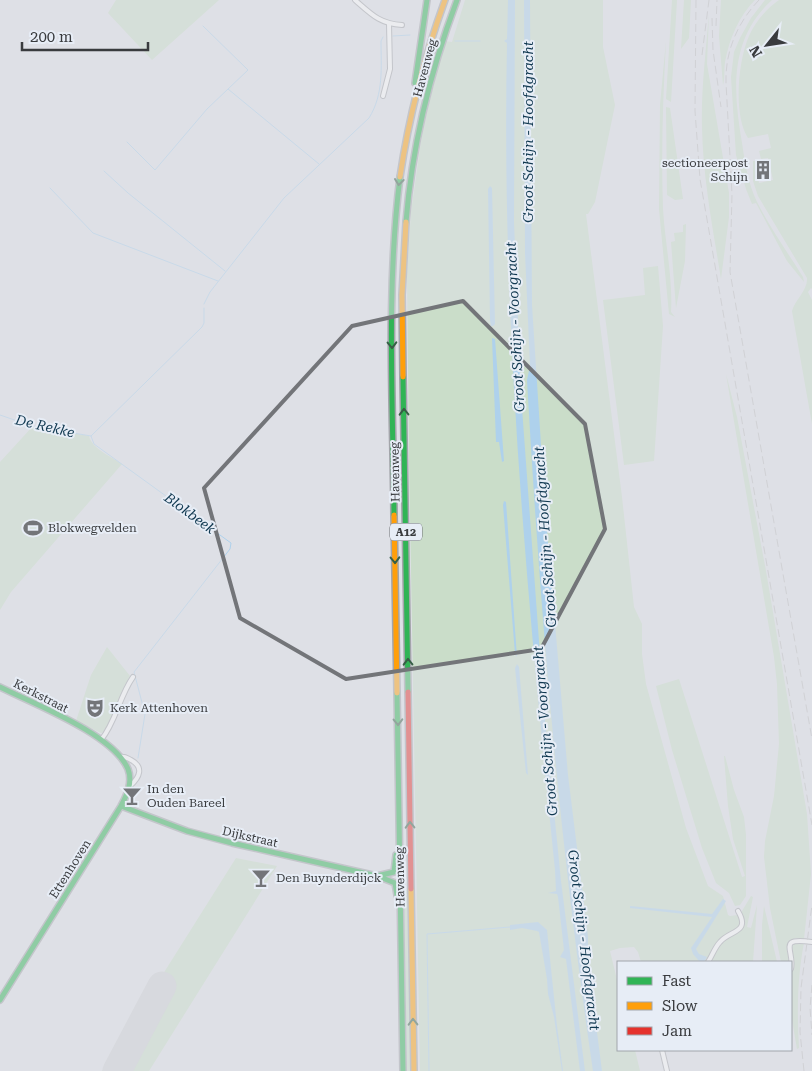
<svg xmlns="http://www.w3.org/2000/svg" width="812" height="1071" viewBox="0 0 812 1071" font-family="'Roboto Serif',serif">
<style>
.green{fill:#caddc9}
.water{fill:#aed1ec}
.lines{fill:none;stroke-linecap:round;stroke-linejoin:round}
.stream{stroke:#aed1ec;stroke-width:1}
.runway{stroke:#ced0d4;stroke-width:29}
.street-casing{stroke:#a3a5aa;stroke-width:6}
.fast-casing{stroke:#a3a5aa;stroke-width:8}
.slow-casing{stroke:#a3a5aa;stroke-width:8}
.jam-casing{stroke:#a3a5aa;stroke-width:8}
.street{stroke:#fafafb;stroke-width:4}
.fast{stroke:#30b455;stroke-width:5}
.slow{stroke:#ff9f0a;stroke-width:5}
.jam{stroke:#e5322d;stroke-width:5}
.rail{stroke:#bfbfc1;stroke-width:1;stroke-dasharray:8 4;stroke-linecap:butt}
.oneway{stroke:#365f45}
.marked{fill:none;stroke:#737579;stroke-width:4;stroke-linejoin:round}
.labels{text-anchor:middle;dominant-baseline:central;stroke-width:4;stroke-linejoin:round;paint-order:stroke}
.shield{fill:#e7edf6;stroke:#6d7075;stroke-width:1}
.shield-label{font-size:11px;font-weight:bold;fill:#393b3e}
.street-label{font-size:12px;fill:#393b3e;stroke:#e7edf6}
.poi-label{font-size:12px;fill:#393b3e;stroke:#e7edf6;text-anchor:start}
.water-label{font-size:14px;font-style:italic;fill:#103850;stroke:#e7edf6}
</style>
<rect width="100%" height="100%" fill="#dee0e6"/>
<path class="green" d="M116 0H219L152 60 108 13Z
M465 0H603V47L615 105 595 202 588 214H586L622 497 634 607 642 624V654L646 684 686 828 708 886 723 896 728 915 730 916 738 915 740 921V928H742V911L751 896 753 897 747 927 751 928 757 905 753 962H641L638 952 634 947 620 948 610 951 618 984V1050H635L640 1071H420L409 461 407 273 411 212 421 141 429 103 445 41 452 42Z
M672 0H677L671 102 666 99Z
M684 0H691L689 38 681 49Z
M721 0H755C739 16 729 39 725 62 724 69 725 79 723 85L719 36Z
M765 0H772C729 39 733 91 742 143 745 163 748 183 757 202 770 228 788 253 803 277L804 282 787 261 756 203 752 204 746 189 736 155 731 77 734 52 740 38 751 18Z
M779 0H812V289L811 288 808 292 812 300V424L792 311C795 300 808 290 807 278L758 196 753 181V161H755L759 183 773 180 768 158 761 159 759 151 771 148 768 134 748 138C733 115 738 61 749 36 755 22 766 9 779 0Z
M709 13 707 64 729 193V217L721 279C713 229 703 179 702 127 701 89 706 51 709 13Z
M666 41C663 97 661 153 663 209 665 244 673 278 671 312L675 317 669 314 659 209 660 105Z
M666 107 670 108 683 199 675 200 667 195Z
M686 224 685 261 676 308 671 242 675 241 674 233 683 232V225Z
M658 266 663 326 654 461 624 465 603 300 645 295 643 268Z
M726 374 737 417 766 571 807 814 811 874 804 939 795 938 787 945 789 962H781L770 908 764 857 765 841 774 796 779 744 777 684 774 657Z
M33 426 89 436C92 449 112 457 122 464L11 592 0 610V462Z
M107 647 130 676 123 689 105 732 101 733 76 721 91 675Z
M679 679 742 877 745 876 733 839 728 806 724 756H725L734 790 744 817 746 835V896L740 905 735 906 729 893 716 883 702 848 672 750 656 686Z
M236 858 277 866 149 1071H102Z
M404 889 407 890 411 1071H407Z
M764 906 777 962H762V925Z
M794 943H804C797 978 797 1013 799 1048L797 1049 791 1014V971L794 964 791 949Z"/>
<path class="water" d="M508 0H515L514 222 521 394 544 710 561 881 585 1071H580L566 959 560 957 564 950 558 897 557 894 548 893 556 891 555 870C527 596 501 319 507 43L504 41 507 39Z
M524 0H530L532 305 545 507 568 775 588 937V962L602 1071H593C559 842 540 611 527 380L530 366 525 253Z
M490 186 492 188 495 324 493 326H491L490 320 488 189Z
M492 338 495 339 504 461 502 462 499 442H496Z
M504 501 506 502 517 657 515 654 503 505Z
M517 664 519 667 528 775 526 773 515 668Z
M723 899 726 901 696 949 699 954 707 957 704 962H700L693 954 691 948 712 917 630 908V906L712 914Z
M538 922 547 930 557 1026 563 1071H562L554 1017 548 994 547 979 539 932 537 931 522 928 510 930V925Z"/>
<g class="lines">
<path class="stream" d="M203 26 248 70 228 89 319 164
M393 36 410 35
M455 41H480
M127 142 155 170 207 109 228 89
M104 171 128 193 225 271
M50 188 93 233 218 281
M204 304 210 292 284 198 369 118C384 94 381 67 381 41L383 37
M0 415 32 426 91 436
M138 758 145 714 134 672 230 549 231 543 94 444 91 436 202 327 204 323V308
M429 1071 427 934 510 927"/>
<path class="runway" d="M117 1071 162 986"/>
<g class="street-casing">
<path id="street" d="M355 0C371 14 380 24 402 25
M383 96 390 69 389 24
M101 740C116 722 119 697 133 677
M120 757C125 756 127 758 131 760 144 767 140 777 130 786
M708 962C712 956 715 947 720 942 730 930 751 933 738 911
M791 969C795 950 776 937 812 942
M662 1050 667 1071"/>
</g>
<g class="fast-casing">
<path id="fast" d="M415 83 427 0
M406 222C412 146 430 72 457 0
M403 377 408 692
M394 515C393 402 386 289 400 177
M0 687C34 704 113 734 128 769 133 782 127 795 121 806L0 1000
M397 693 403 1071
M121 806 187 831 232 843 377 876
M377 876 394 872 396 855
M380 877 395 883 397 895"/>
</g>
<g class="slow-casing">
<path id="slow" d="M400 177C409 116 424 58 445 0
M403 377 402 295 406 222
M394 515 397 693
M411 889 414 1071"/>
</g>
<g class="jam-casing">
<path id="jam" d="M408 692 411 889"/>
</g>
<use href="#street" class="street"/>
<use href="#fast" class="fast"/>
<use href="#slow" class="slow"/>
<use href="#jam" class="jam"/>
<path class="rail" d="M696 0 695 111 700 179 812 825
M759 0C737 23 725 52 726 83L732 194 730 272 812 739
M712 18 713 50 721 107
M716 26 717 0
M702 55 709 0
M812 985 810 1008 812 1035
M804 1071 800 1032 801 988 812 905"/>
</g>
<defs><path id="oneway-chevron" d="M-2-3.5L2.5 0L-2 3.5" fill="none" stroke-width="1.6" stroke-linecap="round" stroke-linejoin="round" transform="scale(1.25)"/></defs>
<g class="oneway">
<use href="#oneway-chevron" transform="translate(399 182) rotate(97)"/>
<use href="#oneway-chevron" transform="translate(392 345) rotate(89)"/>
<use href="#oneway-chevron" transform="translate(404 412) rotate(-91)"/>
<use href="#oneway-chevron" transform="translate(395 560) rotate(89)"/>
<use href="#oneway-chevron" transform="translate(408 662) rotate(-91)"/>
<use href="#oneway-chevron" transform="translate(398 722) rotate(89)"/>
<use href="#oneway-chevron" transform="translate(410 825) rotate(-91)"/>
<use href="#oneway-chevron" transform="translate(413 1022) rotate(-91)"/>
</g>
<path d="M0 0H812V1071H0ZM463 301 585 424 605 529 541 649 346 679 240 618 204 488 352 326Z" fill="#dee0e6" fill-opacity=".55" fill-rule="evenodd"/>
<path class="marked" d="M463 301 585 424 605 529 541 649 346 679 240 618 204 488 352 326Z"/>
<defs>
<g id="building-bare" transform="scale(1.5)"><path d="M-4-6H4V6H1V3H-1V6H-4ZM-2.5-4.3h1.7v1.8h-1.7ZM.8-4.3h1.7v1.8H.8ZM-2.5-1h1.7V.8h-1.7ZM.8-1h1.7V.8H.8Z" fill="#737579" stroke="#e7edf6" stroke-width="2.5" paint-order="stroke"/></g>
<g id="stadium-bare" transform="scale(1.5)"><path d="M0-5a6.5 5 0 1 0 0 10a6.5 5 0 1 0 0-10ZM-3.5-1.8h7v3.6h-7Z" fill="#737579" stroke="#e7edf6" stroke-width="2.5" paint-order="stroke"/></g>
<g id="theatre-bare" transform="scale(1.5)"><path d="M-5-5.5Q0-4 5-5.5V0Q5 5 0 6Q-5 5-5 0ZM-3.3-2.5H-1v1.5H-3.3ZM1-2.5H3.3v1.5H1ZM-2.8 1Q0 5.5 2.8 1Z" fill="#737579" stroke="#e7edf6" stroke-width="2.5" paint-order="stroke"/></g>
<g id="bar-bare" transform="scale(1.5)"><path d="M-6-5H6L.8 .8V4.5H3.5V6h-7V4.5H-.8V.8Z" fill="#737579" stroke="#e7edf6" stroke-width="2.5" paint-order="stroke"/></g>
</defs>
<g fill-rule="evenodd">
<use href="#building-bare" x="763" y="170"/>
<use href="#stadium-bare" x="33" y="528"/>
<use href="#theatre-bare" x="95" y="708"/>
<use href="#bar-bare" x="132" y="796"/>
<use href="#bar-bare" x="261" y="878"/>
</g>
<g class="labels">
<rect class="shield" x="390" y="523.5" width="32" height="17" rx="4"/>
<g class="shield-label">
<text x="406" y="532">A12</text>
</g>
<g class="street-label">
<text transform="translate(425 68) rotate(-75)">Havenweg</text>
<text transform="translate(395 472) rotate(-91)">Havenweg</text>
<text transform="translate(41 696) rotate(27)">Kerkstraat</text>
<text transform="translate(250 837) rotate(13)">Dijkstraat</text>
<text transform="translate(70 869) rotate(-58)">Ettenhoven</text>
<text transform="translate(400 877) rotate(-91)">Havenweg</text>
</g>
<g class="poi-label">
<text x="748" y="163" text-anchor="end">sectioneerpost<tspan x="748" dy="14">Schijn</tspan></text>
<text x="48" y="528">Blokwegvelden</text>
<text x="110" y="708">Kerk Attenhoven</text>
<text x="147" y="789">In den<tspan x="147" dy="14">Ouden Bareel</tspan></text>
<text x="276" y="878">Den Buynderdijck</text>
</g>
<g class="water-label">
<text transform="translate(528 132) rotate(-90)">Groot Schijn - Hoofdgracht</text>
<text transform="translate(515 327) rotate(-93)">Groot Schijn - Voorgracht</text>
<text transform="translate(45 426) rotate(13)">De Rekke</text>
<text transform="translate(190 513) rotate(36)">Blokbeek</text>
<text transform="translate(545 537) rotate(-94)">Groot Schijn - Hoofdgracht</text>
<text transform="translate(545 731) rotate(-95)">Groot Schijn - Voorgracht</text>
<text transform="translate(584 940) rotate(83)">Groot Schijn - Hoofdgracht</text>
</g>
</g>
<rect x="617" y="961" width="175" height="90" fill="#e7edf6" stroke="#a1a6ac"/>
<rect x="627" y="977" width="25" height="8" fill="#30b455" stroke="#a1a6ac"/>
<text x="662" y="986" font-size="15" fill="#393b3e">Fast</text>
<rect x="627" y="1002" width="25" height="8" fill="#ff9f0a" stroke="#a1a6ac"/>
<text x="662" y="1011" font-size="15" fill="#393b3e">Slow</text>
<rect x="627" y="1027" width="25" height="8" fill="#e5322d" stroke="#a1a6ac"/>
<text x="662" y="1036" font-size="15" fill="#393b3e">Jam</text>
<g transform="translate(767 45) rotate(240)" stroke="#e7edf6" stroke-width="4" paint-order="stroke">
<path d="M0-4L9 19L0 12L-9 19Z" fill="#393b3e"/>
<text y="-8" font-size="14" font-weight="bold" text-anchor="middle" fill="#393b3e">N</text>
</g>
<path d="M22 42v8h126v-8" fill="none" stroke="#393b3e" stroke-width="2.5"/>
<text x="30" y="42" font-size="15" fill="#393b3e" stroke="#e7edf6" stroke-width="4" paint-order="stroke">200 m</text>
</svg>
